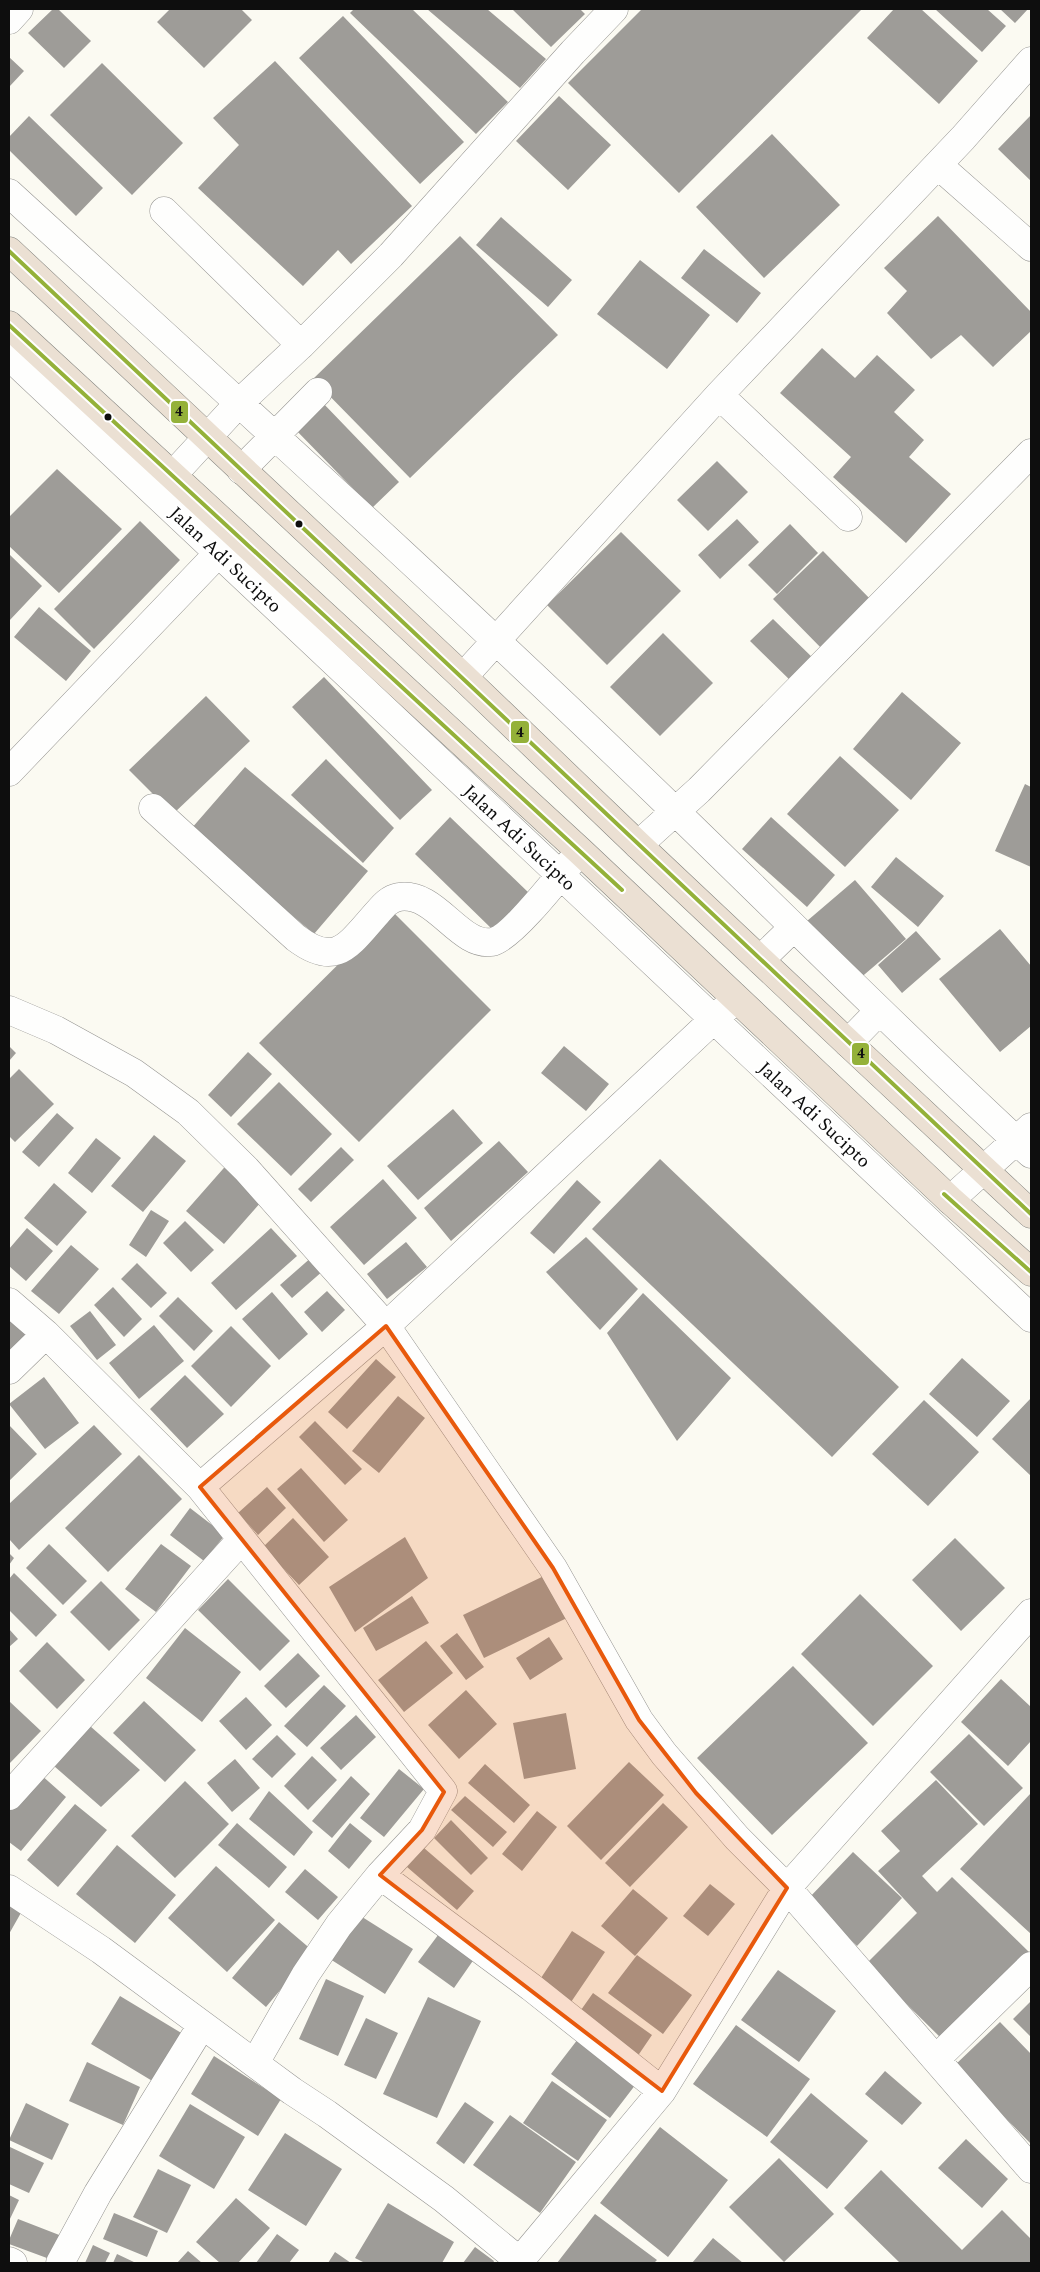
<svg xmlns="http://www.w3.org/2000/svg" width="1040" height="2272" viewBox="0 0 1040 2272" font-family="Spectral,serif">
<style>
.building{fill:#9e9c98}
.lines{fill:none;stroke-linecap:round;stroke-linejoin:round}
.minor-casing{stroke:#959491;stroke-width:29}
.highway-casing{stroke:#82827e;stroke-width:29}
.minor{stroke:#fefefd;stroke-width:28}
.highway{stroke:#ebe0d3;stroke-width:28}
.bus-1-casing{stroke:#fff;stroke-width:8}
.bus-1{stroke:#94b139;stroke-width:4}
.marked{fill:#e8590c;fill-opacity:0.2;stroke:#e8590c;stroke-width:4;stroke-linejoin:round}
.bus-dot{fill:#0e0e0e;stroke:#fff;stroke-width:2}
.labels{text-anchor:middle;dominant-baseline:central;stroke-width:5;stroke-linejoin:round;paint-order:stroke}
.street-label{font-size:19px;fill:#0e0e0e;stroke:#fff}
.line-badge{stroke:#fff;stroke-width:2}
.pale-badge-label{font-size:14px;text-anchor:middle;font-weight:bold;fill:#111}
</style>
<rect width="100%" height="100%" fill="#fbfaf2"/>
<path class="building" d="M53 9H58L91 41 64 68 28 33Z
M170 9H241L252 20 204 68 157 22Z
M354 9H412L508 102 476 134 350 13Z
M427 9H487L546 59 520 88Z
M512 9H580L585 14 551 47Z
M642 9H862L679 193 568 83Z
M894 9H921L978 61 939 104 867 38Z
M935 9H987L1006 26 982 52Z
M1000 9H1028L1015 23Z
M343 16 464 142 420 184 299 58Z
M9 57 24 71 9 87Z
M275 61 412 206 351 264 338 250 303 286 198 188 239 145 213 118Z
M102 63 183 143 132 195 50 115Z
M559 96 611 145 568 190 516 141Z
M1031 115V181L998 149Z
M29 116 103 188 76 216 9 150V137Z
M772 134 840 205 764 278 696 207Z
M938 216 1031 312V331L993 367 961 335 931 359 887 313 907 291 884 268Z
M501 217 572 280 548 307 476 245Z
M460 236 558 335 410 478 313 379Z
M704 249 761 293 737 323 681 278Z
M640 260 710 315 667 369 597 314Z
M822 348 855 378 877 355 915 390 894 412 924 440 909 457 951 494 906 543 833 477 851 457 780 393Z
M321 401 399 482 372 508 293 427Z
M717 461 748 492 708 531 677 500Z
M57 469 122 529 59 593 9 546V517Z
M737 519 759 542 720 579 698 555Z
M140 521 180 560 94 649 54 609Z
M790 524 818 553 777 594 748 565Z
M621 532 681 591 607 665 547 605Z
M823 551 875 604 825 652 773 599Z
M9 554 42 586 9 621Z
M39 607 91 651 66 681 14 637Z
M773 619 817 662 795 685 750 641Z
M663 633 713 683 660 736 610 687Z
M324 677 432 790 400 820 292 707Z
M902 692 961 743 911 800 853 749Z
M206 696 250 741 173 814 129 770Z
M840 756 899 810 845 867 787 814Z
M326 759 394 828 363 863 291 795Z
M245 767 368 871 314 934 191 829Z
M1025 784 1031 787V867L995 851Z
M450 817 530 894 494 931 415 854Z
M771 817 835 875 807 907 742 849Z
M896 857 944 896 918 927 871 887Z
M855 880 906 939 858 980 807 921Z
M392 911 491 1010 359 1142 259 1043Z
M1000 929 1031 966V1026L1000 1052 939 979Z
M916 931 941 959 902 993 878 965Z
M9 1046 16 1053 9 1061Z
M564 1046 609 1084 586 1111 541 1073Z
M248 1052 272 1074 231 1117 208 1095Z
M19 1069 54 1104 15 1142 9 1136V1079Z
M279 1082 332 1134 291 1176 237 1124Z
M453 1109 483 1143 418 1200 387 1166Z
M57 1113 74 1128 39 1167 22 1152Z
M154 1135 186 1161 143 1212 111 1186Z
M96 1138 121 1158 92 1193 68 1173Z
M499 1141 528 1172 451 1241 424 1208Z
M341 1147 354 1160 311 1202 298 1189Z
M660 1159 899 1387 832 1457 592 1229Z
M230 1161 268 1194 224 1244 186 1211Z
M383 1179 417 1218 364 1265 330 1227Z
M577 1180 601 1202 554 1254 530 1233Z
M54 1183 87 1212 57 1246 24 1218Z
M151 1210 169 1221 146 1257 129 1245Z
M185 1221 214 1250 191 1272 163 1243Z
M27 1228 53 1251 26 1281 9 1266V1249Z
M271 1228 297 1256 236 1310 211 1283Z
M586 1237 638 1289 600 1330 546 1272Z
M406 1242 427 1267 387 1299 367 1274Z
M71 1245 99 1269 59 1314 31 1291Z
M313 1256 324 1270 292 1298 280 1285Z
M137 1263 167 1293 151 1308 121 1279Z
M113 1287 142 1319 124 1337 94 1305Z
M327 1291 345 1310 322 1332 304 1312Z
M272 1292 308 1334 279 1360 242 1319Z
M643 1293 731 1378 677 1441 607 1333Z
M178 1297 213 1331 194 1351 159 1316Z
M9 1310 29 1332 9 1351Z
M90 1311 116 1345 97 1360 70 1326Z
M154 1325 184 1361 139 1399 109 1363Z
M231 1326 271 1366 231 1407 191 1366Z
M962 1358 1010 1401 977 1437 929 1394Z
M376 1359 396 1377 347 1429 328 1412Z
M185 1375 224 1414 187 1448 150 1409Z
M44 1377 79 1423 45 1449 9 1404Z
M398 1396 425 1418 379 1473 352 1451Z
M1031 1398V1476L992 1439Z
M924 1400 979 1452 928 1506 872 1454Z
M315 1421 362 1469 345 1485 299 1437Z
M9 1425 37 1454 9 1481Z
M94 1425 122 1454 19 1550 9 1539V1504Z
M139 1455 182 1499 108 1572 65 1528Z
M301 1468 348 1520 324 1542 277 1489Z
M267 1487 286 1508 258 1535 238 1513Z
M190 1508 225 1535 204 1561 170 1535Z
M293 1518 329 1557 299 1585 263 1547Z
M405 1537 428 1578 355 1632 329 1587Z
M955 1538 1005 1588 961 1631 912 1580Z
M49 1544 87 1581 63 1605 26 1568Z
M161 1544 191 1566 156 1612 125 1589Z
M9 1553 14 1558 9 1565Z
M14 1573 57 1615 36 1637 9 1610V1579Z
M548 1574 569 1617 484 1658 463 1615Z
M228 1579 290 1641 260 1671 198 1610Z
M101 1581 140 1620 109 1651 70 1612Z
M860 1594 933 1666 873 1726 801 1654Z
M412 1596 429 1623 376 1651 363 1628Z
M185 1628 241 1672 202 1722 146 1678Z
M9 1629 18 1639 9 1647Z
M457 1633 484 1667 466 1680 440 1646Z
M549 1637 563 1659 530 1680 516 1658Z
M426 1641 453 1673 404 1712 378 1680Z
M47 1642 85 1680 57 1709 19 1671Z
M298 1653 320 1676 286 1708 264 1686Z
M793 1666 868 1743 772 1835 697 1758Z
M1001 1679 1031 1707V1741L1008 1766 961 1722Z
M324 1685 346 1706 307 1747 284 1726Z
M466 1690 497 1724 459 1759 428 1725Z
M246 1697 272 1725 246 1750 219 1721Z
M9 1701 41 1731 9 1764Z
M144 1701 196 1750 165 1782 113 1733Z
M566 1713 576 1769 524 1779 513 1723Z
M356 1715 376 1737 341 1770 320 1748Z
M90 1726 140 1770 101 1807 54 1766Z
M969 1734 1023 1788 984 1826 930 1772Z
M277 1735 296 1754 272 1778 252 1759Z
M312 1756 337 1780 308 1810 284 1786Z
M235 1759 260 1788 232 1812 207 1783Z
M629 1762 664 1795 601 1860 567 1826Z
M485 1764 530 1805 514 1823 468 1783Z
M399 1769 424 1789 384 1837 360 1818Z
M40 1774 66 1797 21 1851 9 1842V1811Z
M351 1776 370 1794 332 1838 312 1821Z
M936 1780 978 1824 922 1876 937 1892 952 1877 1030 1953 944 2041 866 1964 917 1913 878 1871 900 1851 881 1831Z
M185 1781 229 1824 175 1878 131 1836Z
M269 1791 313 1832 294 1856 249 1819Z
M1031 1793V1934L960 1869Z
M465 1796 507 1832 493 1847 451 1810Z
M663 1803 688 1827 630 1887 605 1863Z
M75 1804 107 1830 58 1887 27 1860Z
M537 1811 557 1827 522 1871 502 1854Z
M451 1820 488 1858 471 1875 434 1838Z
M237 1823 287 1867 269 1888 218 1845Z
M350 1823 372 1841 349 1869 328 1851Z
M117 1845 176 1895 135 1943 76 1894Z
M424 1848 474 1891 457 1910 407 1867Z
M853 1852 902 1898 857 1946 808 1899Z
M216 1866 275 1920 227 1972 168 1918Z
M305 1869 338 1897 318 1920 285 1892Z
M710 1884 735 1904 708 1936 683 1916Z
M633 1889 668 1918 635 1956 601 1926Z
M9 1903 22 1911 9 1934Z
M359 1915 413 1949 385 1994 330 1959Z
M279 1922 313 1951 266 2007 232 1978Z
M444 1927 479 1952 454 1988 418 1962Z
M572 1931 605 1952 567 2008 535 1987Z
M637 1955 692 1995 663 2034 608 1993Z
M778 1970 836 2011 799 2062 741 2020Z
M326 1979 364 1996 338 2056 299 2039Z
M593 1993 652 2035 635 2060 576 2017Z
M120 1996 183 2034 154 2082 91 2044Z
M428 1997 481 2021 437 2118 383 2094Z
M1031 2001V2037L1013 2019Z
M366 2018 398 2033 376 2079 344 2065Z
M1000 2022 1031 2054V2144L954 2066Z
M736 2025 810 2079 767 2137 693 2084Z
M578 2039 636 2084 610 2118 551 2074Z
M214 2056 281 2099 258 2136 191 2094Z
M87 2062 140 2087 123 2125 69 2101Z
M885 2071 922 2103 902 2125 865 2094Z
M552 2081 607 2120 578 2161 523 2123Z
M811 2093 868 2141 827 2189 770 2142Z
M465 2102 494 2122 464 2164 436 2143Z
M26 2103 69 2124 52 2160 9 2140Z
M190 2104 245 2137 214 2189 159 2156Z
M510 2115 576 2162 540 2213 473 2165Z
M660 2127 728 2180 668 2257 600 2203Z
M285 2133 342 2169 306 2226 248 2190Z
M966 2139 1008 2179 982 2208 938 2168Z
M10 2147 44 2163 29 2193 9 2184Z
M779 2158 834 2214 784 2262 729 2207Z
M158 2169 191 2185 167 2233 133 2217Z
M881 2170 962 2250 1002 2210 1031 2239V2263H900L844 2208Z
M9 2195 19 2200 9 2221Z
M236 2198 270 2228 238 2263H220L196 2242Z
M388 2203 454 2242 442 2263H365L355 2258Z
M114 2213 158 2231 147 2257 103 2239Z
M595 2214 657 2260 654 2263H557Z
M18 2219 67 2238 55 2261 9 2244V2240Z
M277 2234 299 2250 289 2263H256Z
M713 2238 743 2263H692Z
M93 2245 110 2253 105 2263H85Z
M475 2247 494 2261 493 2263H463Z
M188 2251 202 2263H177Z
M335 2252 351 2263H328Z
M117 2254 136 2263H113Z"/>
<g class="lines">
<g class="minor-casing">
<path id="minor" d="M9 20 19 9
M938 165 1031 247
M9 193C233 398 458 601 676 812 794 926 910 1043 1031 1154
M164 211 301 345
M9 356 1031 1318
M719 395 848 517
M241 470 318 392
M157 492 239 403 301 345 391 255 573 52 614 9
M463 677 719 395 963 138 1031 61
M9 772 231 540
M153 808 296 938C337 969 349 944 378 912 384 905 389 899 399 897 436 891 459 947 492 942 510 939 558 878 571 862
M638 845 699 790 1031 453
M760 960 793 928
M9 1010 56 1030 134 1073 188 1112 246 1169 386 1326 553 1568 639 1720 664 1754 737 1838 787 1888 1031 2169
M848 1043 879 1011
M950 1200 1031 1127
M9 1302 46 1334
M9 1370 46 1334 200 1487 386 1326 726 1008
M200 1487 443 1791 422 1830 380 1875 339 1925 306 1974 255 2063
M9 1796 241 1540
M380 1875 531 1987 662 2091
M9 1889 101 1950 292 2091 327 2114 444 2199 522 2263
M936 2059 1031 1966
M9 2261 13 2263
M60 2263 98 2193 202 2025
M518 2263 662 2091 787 1888 1031 1613"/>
</g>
<g class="highway-casing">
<path id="highway" d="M9 251 463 677 638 845 848 1043 1031 1214
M9 325 580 851 950 1200 1031 1272"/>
</g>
<use href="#minor" class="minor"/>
<use href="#highway" class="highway"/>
<g class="bus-1-casing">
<path id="bus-1" d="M9 251 1031 1214
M9 325 622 890
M944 1194 1031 1272"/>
</g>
<use href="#bus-1" class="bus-1"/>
</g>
<path class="marked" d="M386 1326 553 1568 639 1720 696 1793 787 1888 662 2091 380 1875 422 1830 444 1792 200 1487Z"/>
<g class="bus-dot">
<circle cx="108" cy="417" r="4.5"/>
<circle cx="299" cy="524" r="4.5"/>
</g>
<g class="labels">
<g class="street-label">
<text transform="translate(225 560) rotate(43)">Jalan Adi Sucipto</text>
<text transform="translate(519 838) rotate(43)">Jalan Adi Sucipto</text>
<text transform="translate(814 1115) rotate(43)">Jalan Adi Sucipto</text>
</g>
</g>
<g class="line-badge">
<rect x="170" y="400" width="19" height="24" rx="5" fill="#94b139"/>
<rect x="510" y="720" width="20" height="24" rx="5" fill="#94b139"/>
<rect x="851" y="1042" width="19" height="24" rx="5" fill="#94b139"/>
</g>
<g class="pale-badge-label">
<text x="179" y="416">4</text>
<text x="520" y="737">4</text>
<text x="861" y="1058">4</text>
</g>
<rect width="1040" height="2272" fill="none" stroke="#0e0e0e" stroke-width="20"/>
</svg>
